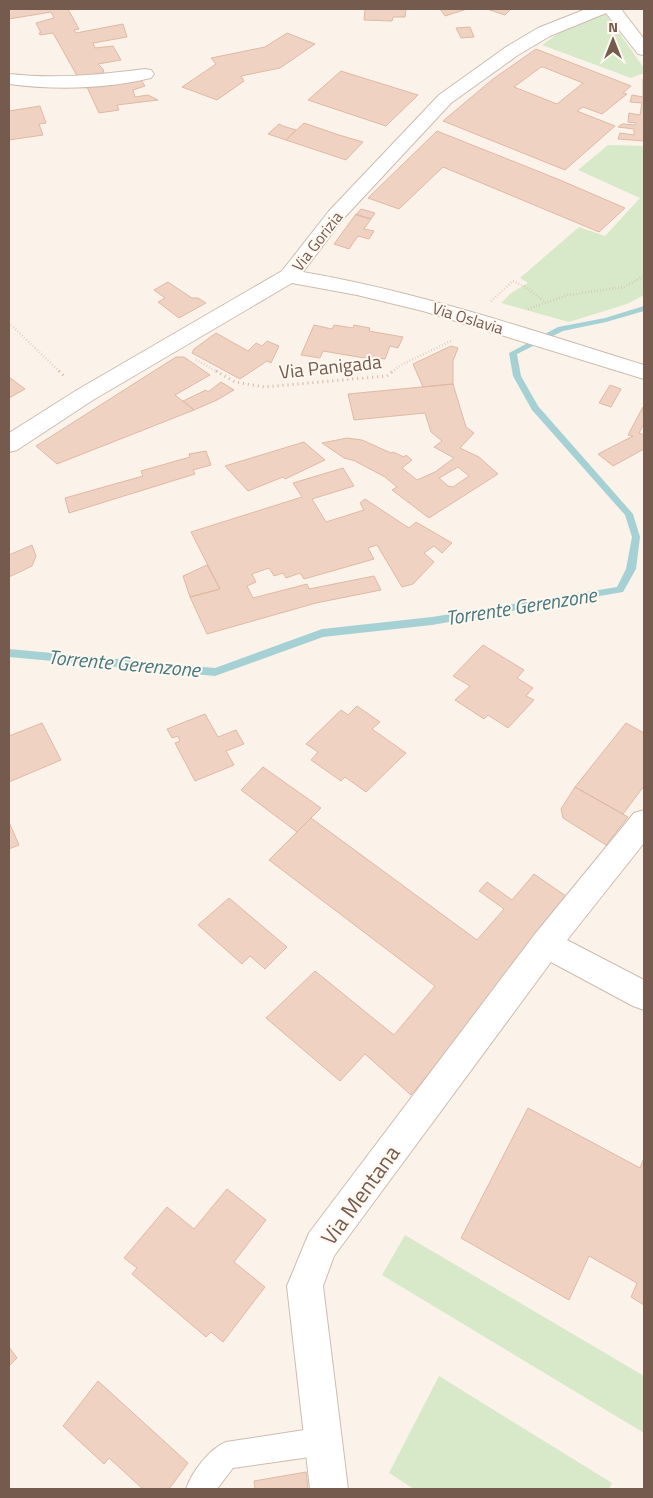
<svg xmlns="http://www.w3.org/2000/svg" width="653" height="1498" viewBox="0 0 653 1498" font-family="'Titillium Web',sans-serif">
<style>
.green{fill:#d7e9c8}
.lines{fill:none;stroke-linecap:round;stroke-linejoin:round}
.stream{fill:#a5d1d5;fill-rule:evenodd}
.building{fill:#efd2c2;stroke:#e1b8a4;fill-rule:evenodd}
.lane-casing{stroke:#cdbbb0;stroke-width:2}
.street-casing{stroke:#cdbbb0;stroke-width:2}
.path-far1{stroke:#d5b5a5;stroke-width:2.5;stroke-dasharray:0.5 2.5;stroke-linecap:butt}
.path{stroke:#d5b5a5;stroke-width:3;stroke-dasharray:1 4;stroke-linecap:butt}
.lane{fill:#fff;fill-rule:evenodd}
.street{fill:#fff;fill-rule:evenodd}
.labels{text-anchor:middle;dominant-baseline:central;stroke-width:4;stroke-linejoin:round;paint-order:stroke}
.far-street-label{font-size:16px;fill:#755a4e;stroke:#fef8f0}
.street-label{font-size:19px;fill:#755a4e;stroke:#fef8f0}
.water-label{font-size:20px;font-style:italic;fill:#46797f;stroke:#fef8f0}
.near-street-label{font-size:22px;fill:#755a4e;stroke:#fef8f0}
</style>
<rect width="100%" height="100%" fill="#fbf3e9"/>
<path class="green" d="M605 13 644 68V73L631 78 542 45 559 33Z
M608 145 644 146V295L627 304 569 322 501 303 511 293 528 283 520 278 579 227 605 236 640 198 578 170Z
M405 1235 644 1376V1433L382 1275Z
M439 1376 612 1483 609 1489H414L389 1473Z"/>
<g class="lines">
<path class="stream" d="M644 306V311L606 322 563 331 517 354 521 376 538 406 633 514 640 537 636 569 623 592 432 625 323 637 215 676 9 657V649L215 668 322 629 432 617 617 587 626 569 632 537 625 515 532 410 513 376 509 353 558 327 605 318Z"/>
</g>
<path class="building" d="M9 9H68L79 29 74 30 76 33 123 24 127 37 93 43 95 48 113 46 121 60 98 64 103 69 105 78 80 81 53 33 40 35 39 33H41L36 23 54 18 51 12 9 19Z
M365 9H406L405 17H393L392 21 364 20Z
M440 9H467L445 16Z
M487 9H511L505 15Z
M470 27 474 37 461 38 456 28Z
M287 33 315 44 280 68 241 76 244 81 217 100 182 87 216 64 211 58 265 47Z
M536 49 631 86 623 93 627 94 602 114 583 107 577 111 615 126 565 170 443 121 493 79ZM541 67H543L583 83 557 104 514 87Z
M341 71 360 77 418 95 386 126 308 100Z
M140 78 145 86 133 90 135 97 148 95 158 100 117 105 119 110 99 113 86 85Z
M643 79H644V141L618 139 620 133 634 135V129L618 127 622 124 635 125 636 123 628 122 629 113 640 115 642 103 630 102 632 95 643 97Z
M40 106 46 123 39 124 43 135 9 140V111Z
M304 123 339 135 363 142 346 160 286 140Z
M279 124 283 126 296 130 286 140 268 134Z
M437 131 560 180 625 208 599 232 443 167 399 209 368 198Z
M361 209 375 213 371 219 356 215Z
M356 214 371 219 364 229 374 231 369 239 358 236 349 249 334 244Z
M168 282 192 298H198L206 303 179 318 158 302 165 298 154 290Z
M314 325 332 329 334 325 353 328 354 325 370 328 369 331 403 337 398 348 390 346 385 359 377 358 376 360 323 351 320 358 301 355Z
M216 333 248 351 256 343 262 346 267 341 279 346 271 363 267 361 240 379 192 353 194 349Z
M451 346 458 348 453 361V384L423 387 413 364Z
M176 357H184L210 375 175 395 194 410 57 464 36 446Z
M9 377 25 389 9 398Z
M221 382 234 390 217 400 194 410 183 401 206 390 208 392Z
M453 384 466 427 474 433 460 448 479 457 498 474 429 518 392 490 397 487 385 477 355 461 344 458 322 443 347 438 362 440 391 453 393 452 404 457 406 455 412 460 402 468 417 480 435 472 454 458 434 447 442 441 431 432 425 413 354 420 348 394ZM458 467 469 476 453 487 448 486 439 478Z
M610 385 621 389 611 407 599 403Z
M643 407 644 424 639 433 644 435V449L613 466 598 454 633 436 628 435Z
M304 442 325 460 285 479 283 477 248 491 225 466Z
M206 451 211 465 193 470 195 474 69 513 65 498 143 476 141 471 190 457 189 454Z
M343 468 354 486 312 499 326 522 364 510 360 503 365 499 409 528 416 522 452 543 442 553 434 546 424 553 434 562 413 584 402 587 377 545 368 548 374 559 304 579 300 573 286 578 283 573 274 576 269 568 252 574 256 582 247 586 253 598 307 584 309 589 374 576 381 590 316 603 207 634 190 597 220 589 191 532 302 497 293 483Z
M32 545 36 556 32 566 9 577V555Z
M207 565 220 589 190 597 183 576Z
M483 645 524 670 517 678 533 688 526 696 534 700 508 728 488 715 484 719 455 700 470 686 453 676Z
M357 706 380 722 372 729 406 753 366 792 345 777 341 781 311 760 318 752 306 744 341 710 348 715Z
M205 714 218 737 236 730 244 744 226 751 234 765 195 781 175 743 180 741 178 736 172 738 167 729Z
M42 723 61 760 9 782V736Z
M626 723 644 733V786L623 814 575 787Z
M263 767 321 808 297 832 241 790Z
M575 787 628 817 606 845 563 818 561 809Z
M311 818 477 940 504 909 479 891 487 882 512 900 534 874 573 901 411 1095 365 1054 340 1081 266 1018 315 971 394 1035 435 986 269 860Z
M9 822 19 845 9 849Z
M229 898 287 947 265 969 250 956 242 964 198 925Z
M528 1108 640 1168 644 1158V1305L631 1297 637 1283 589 1256 569 1300 461 1238Z
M227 1189 266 1220 234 1262 265 1287 223 1342 211 1332 206 1337 132 1274 137 1268 124 1258 167 1207 194 1229Z
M9 1347 17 1358 9 1366Z
M98 1381 188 1463 169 1489H143L109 1458 104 1464 63 1426Z
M306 1472 308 1489H255L254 1481Z"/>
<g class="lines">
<g class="lane-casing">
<path id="lane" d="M324 1427 334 1431 338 1441 334 1451 324 1455 233 1468 217 1489H186C192 1472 209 1449 226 1442Z"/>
</g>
<g class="street-casing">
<path id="street" d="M586 9H621L644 39V55L638 54 606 13 550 36 518 55 451 103 343 219 303 272C419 292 531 330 644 365V379L423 311 357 295 292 283 93 400 17 450 9 452V433L77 390 282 271 329 211 439 95 506 47 538 28Z
M145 69 151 70 154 74 151 78C106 89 55 90 9 84V74C55 79 99 75 145 69Z
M644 810V843L567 940 644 980V1010L633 1006 551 962 334 1256 323 1286 348 1489H310L287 1286 309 1233 535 934 634 813Z"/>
</g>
<path class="path-far1" d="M491 301 513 281 524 286 545 302
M528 309 568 295 624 287 644 276
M9 323 60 372
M196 360 218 372
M392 372 401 365 453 340"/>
<path class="path" d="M59 371 66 378
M216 371 235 382 264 387 387 376 393 371"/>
<use href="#lane" class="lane"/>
<use href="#street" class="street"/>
</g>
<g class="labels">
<g class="far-street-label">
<text transform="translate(317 241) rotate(-52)">Via Gorizia</text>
<text transform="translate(468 318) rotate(17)">Via Oslavia</text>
</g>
<g class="street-label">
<text transform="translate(330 366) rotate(-6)">Via Panigada</text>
</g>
<g class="water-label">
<text transform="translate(521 606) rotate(-9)">Torrente Gerenzone</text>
<text transform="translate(124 663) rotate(5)">Torrente Gerenzone</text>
</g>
<g class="near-street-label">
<text transform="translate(360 1195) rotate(-54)">Via Mentana</text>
</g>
</g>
<rect width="653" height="1498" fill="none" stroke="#755a4e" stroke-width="20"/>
<g transform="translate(613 40)" stroke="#fef8f0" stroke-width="4" paint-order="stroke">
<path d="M0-4L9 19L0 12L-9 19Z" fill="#755a4e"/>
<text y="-8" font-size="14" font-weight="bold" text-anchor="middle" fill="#755a4e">N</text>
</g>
</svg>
